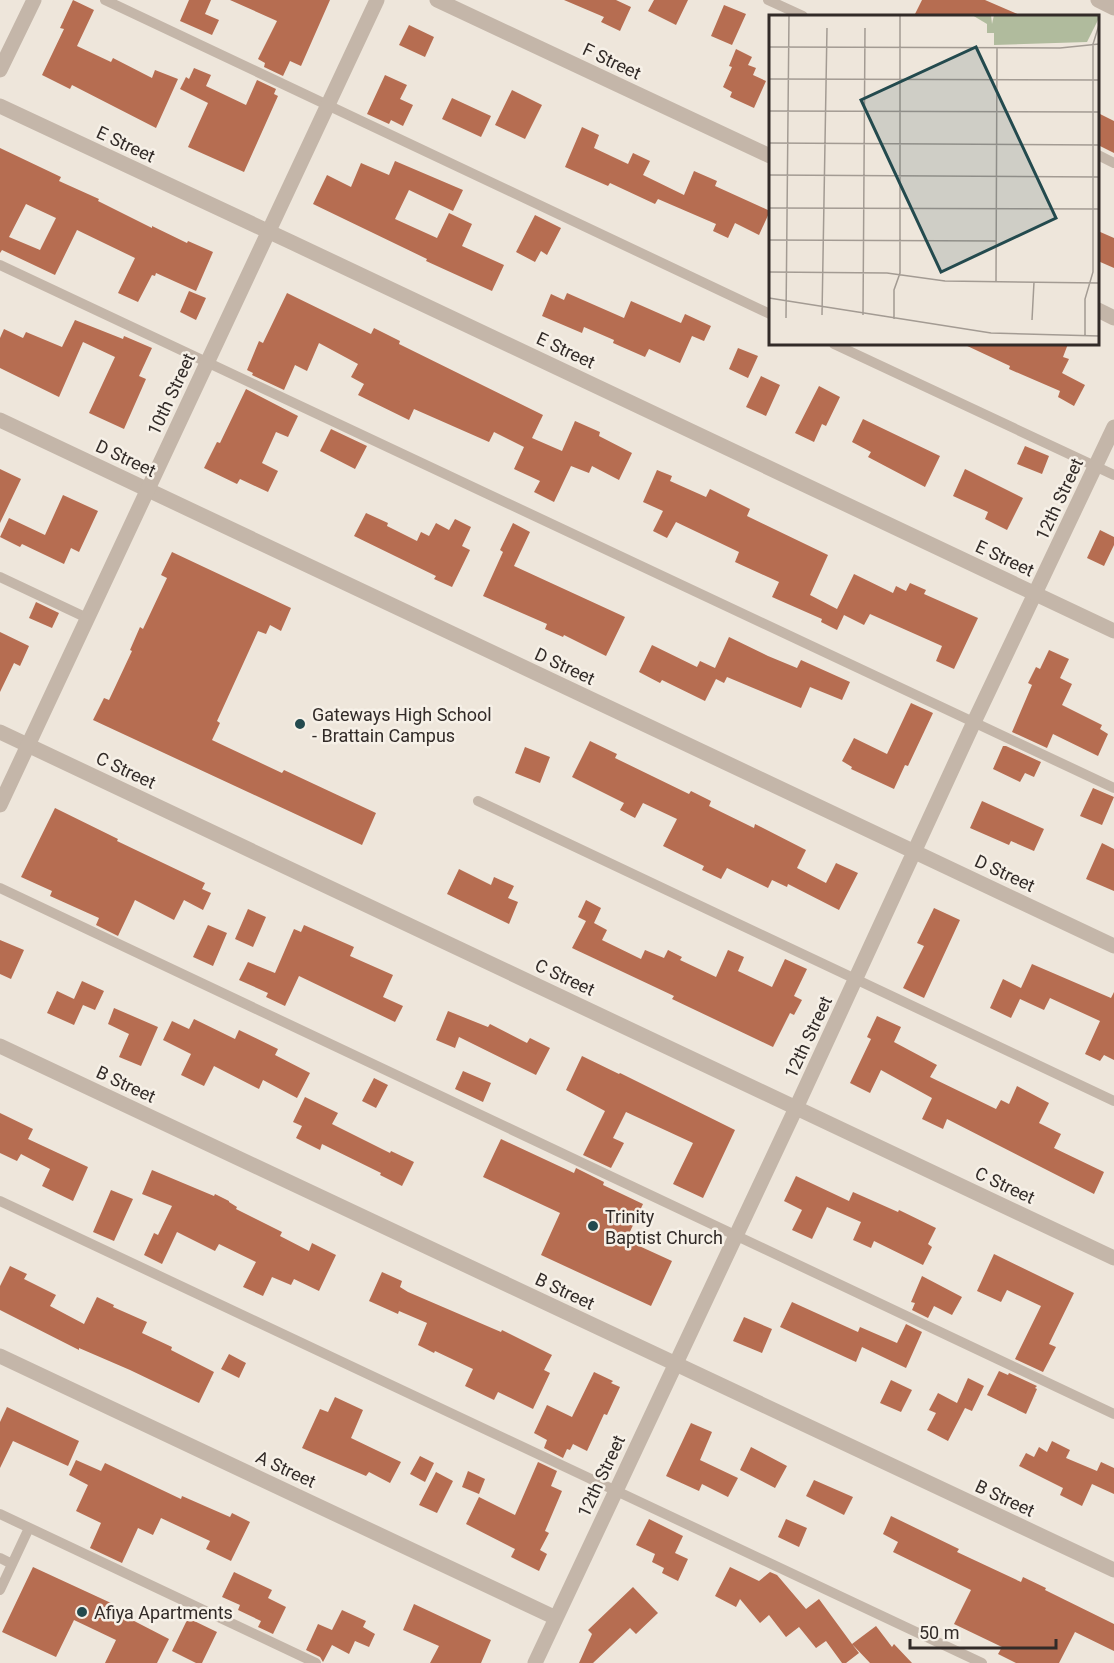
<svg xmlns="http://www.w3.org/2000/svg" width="1114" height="1663" viewBox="0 0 1114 1663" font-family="Roboto,sans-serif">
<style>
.building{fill:#b66d51;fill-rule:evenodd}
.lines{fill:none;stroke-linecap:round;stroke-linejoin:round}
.service{stroke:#c4b6a9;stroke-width:10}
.minor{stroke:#c4b6a9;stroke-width:15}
.tertiary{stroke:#c4b6a9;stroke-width:15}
.poi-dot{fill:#234a4e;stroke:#f6f0e7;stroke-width:2}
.labels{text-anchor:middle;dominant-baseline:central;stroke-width:5;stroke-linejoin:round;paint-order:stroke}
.street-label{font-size:18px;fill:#322b28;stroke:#f6f0e7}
.poi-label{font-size:18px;fill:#322b28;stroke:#f6f0e7;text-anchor:start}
.inset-road{fill:none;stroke:#a39b93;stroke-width:1.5}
.view{fill:#234a4e;fill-opacity:0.15;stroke:#234a4e;stroke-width:3}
.inset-edge{fill:none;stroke:#322b28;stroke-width:3}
</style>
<rect width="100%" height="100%" fill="#eee6db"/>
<path class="building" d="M73 0 94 10 77 46 111 62 113 58 152 78 155 70 178 79 156 128 72 85 70 89 42 75 64 29 60 28Z
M189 0H211L205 14 219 20 212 35 180 21Z
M230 0H330L301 66 290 61 283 76 264 67 265 63 258 59 277 21Z
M564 0H616L631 7 620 31 601 22 604 17Z
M654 0H688L676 25 648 11Z
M922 0H985L1022 16H914Z
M724 5 746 14 732 45 711 36Z
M409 25 434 37 425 57 399 45Z
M736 49 752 57 748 65 756 68 753 75 766 81 754 108 730 97 732 92 723 87 732 67 729 66Z
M194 68 211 75 206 86 246 105 257 80 276 89 274 94 278 96 244 172 188 147 208 103 180 89 186 77 189 79Z
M385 75 407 85 400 99 413 105 403 126 391 120 389 124 367 114Z
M512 90 542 105 525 139 495 125Z
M452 98 491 116 481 137 442 119Z
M1098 113 1114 121V153L1098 145Z
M582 127 599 135 594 148 628 164 633 153 650 161 643 175 684 195 694 171 717 181 715 186 770 211 759 235 735 223 728 238 713 231 716 224 658 199 655 204 610 183 608 186 565 167Z
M0 148 61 177 59 181 99 199 98 201 152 228V226L187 243 188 241 213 252 196 291 156 273 155 276 152 275 138 302 118 293 135 258 77 230 55 275 2 250 0 253ZM26 204 56 218 40 250 9 237Z
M395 161 463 190 453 211 409 190 395 219 437 238 449 213 472 224 462 246 504 265 492 291 426 261 427 259 313 204 327 175 351 187 361 163 389 175Z
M535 215 561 228 547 255 541 251 535 262 516 252Z
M1098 231 1114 238V268L1098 261Z
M189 291 206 298 196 320 180 312Z
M287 293 371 334 374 328 400 341 399 344 543 415 532 438 562 451 575 421 600 432 599 436 632 453 619 480 592 466 589 473 571 466 554 502 534 492 540 481 514 469 524 447 494 432 489 442 414 409 409 420 358 395 364 384 351 377 358 364 319 343 307 371 295 365 284 390 252 375 253 373 247 370 259 341 263 343Z
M567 293 624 318 631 301 681 323 685 314 711 326 704 341 692 336 680 363 649 349 645 357 613 343 614 340 584 327 582 333 542 316 551 294 564 300Z
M75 320 123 339 124 336 152 348 139 376 146 379 124 429 89 413 115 357 83 342 59 397 0 368V338L4 329 23 338 26 332 62 347Z
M963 344H1068L1063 357 1069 359 1062 373 1085 385 1074 406 1058 397 1060 391 1009 369 1010 366Z
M738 348 758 356 748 378 729 369Z
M761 376 780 385 766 416 746 407Z
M819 386 840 397 826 426 822 424 814 442 795 433Z
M246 389 298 416 288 437 276 432 262 463 278 471 268 492 240 479 237 484 204 468 217 442 220 443Z
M863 419 940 456 925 487 868 457 871 452 852 442Z
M331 429 367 446 355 469 320 451Z
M1025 446 1049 456 1042 474 1017 464Z
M0 469 21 479 0 523Z
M965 469 1023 498 1007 530 985 519 988 512 953 496Z
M657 470 672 476 670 481 706 497 710 489 750 509 747 516 828 555 810 595 837 609 854 574 893 593 896 586 906 591 910 583 926 590 924 594 978 618 954 669 936 661 942 646 870 614 864 625 844 615 837 630 821 622 822 619 772 597 779 582 735 562 739 552 676 522 667 538 653 531 663 511 643 502Z
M63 495 98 511 79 552 71 548 64 564 22 544 20 547 0 537 9 518 45 535Z
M366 513 388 523 387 526 417 541 421 532 429 536 436 523 449 530 455 519 471 527 462 546 470 550 452 587 434 579 436 576 354 536Z
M513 523 530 532 514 566 625 617 606 656 564 635 563 637 545 629 547 624 483 596 503 552 500 550Z
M1100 530 1114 537V545L1104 566 1087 558Z
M172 552 291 608 281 631 270 625 266 634 258 631 217 721 220 723 212 740 282 773 284 770 376 813 362 845 93 720 104 698 109 700 132 651 130 650 140 627 143 629 167 578 161 575Z
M36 602 59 613 52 628 29 618Z
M0 632 29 646 20 666 14 663 0 692Z
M729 637 768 656 797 668 801 660 850 682 842 700 810 687 801 708 727 677 724 683 716 679 705 701 662 680 660 683 639 672 652 645 697 667 700 661 715 668Z
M1049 650 1069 659 1060 678 1072 684 1062 705 1102 725 1100 729 1108 734 1098 756 1053 734 1047 748 1012 732 1032 685 1028 683 1036 667 1040 669Z
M911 703 933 713 908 766 905 765 894 789 851 769 852 767 842 761 854 738 887 754Z
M590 741 617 754 615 758 689 794 691 791 711 801 709 806 754 828 755 824 806 850 797 868 826 883 836 863 858 873 839 910 788 884 787 887 772 880 768 888 727 868 721 879 702 870 704 866 663 846 677 819 643 803 635 818 620 810 624 803 572 777Z
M1003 746H1006L1041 762 1034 777 1025 773 1020 782 993 769Z
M525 747 550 757 540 783 515 773Z
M1093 788 1114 797 1102 825 1080 816Z
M982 801 1044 829 1034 851 1011 841 1009 845 970 828Z
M55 808 118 839 117 841 205 883 202 889 211 893 203 910 184 900 174 920 135 900 118 936 96 925 99 918 50 896 52 891 21 877Z
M1102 843 1114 849V891L1086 879Z
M459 869 491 885 494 877 514 886 508 898 518 902 509 924 447 894Z
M586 900 601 908 594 923 607 930 602 940 641 959 645 950 664 958 668 950 682 957 680 960 716 977 728 950 744 957 738 971 772 987 785 959 807 969 794 996 802 1000 794 1015 790 1013 773 1047 672 999 674 996 572 948 586 921 578 917Z
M934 908 960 920 924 998 903 988 924 946 917 943Z
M248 909 266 917 253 947 235 939Z
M208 925 227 933 213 966 193 957Z
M304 925 354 947 350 956 393 975 383 997 403 1006 395 1022 299 976 285 1006 266 997 268 993 239 980 248 962 275 973 294 929 301 932Z
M0 940 24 950 11 979 0 974Z
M1032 964 1111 998 1114 992V1060L1104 1055 1100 1061 1085 1054 1100 1021 1050 998 1044 1010 1020 999 1011 1018 990 1008 1003 979 1021 988Z
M82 981 104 991 95 1010 83 1005 74 1025 47 1013 57 991 74 999Z
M114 1008 158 1027 141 1066 119 1057 129 1034 108 1024Z
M448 1011 488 1027 490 1024 527 1043 530 1038 550 1048 536 1075 459 1037 455 1048 436 1040Z
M877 1016 901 1027 894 1042 937 1065 930 1077 996 1109 1001 1100 1009 1104 1017 1086 1049 1103 1039 1123 1061 1134 1054 1148 1104 1172 1094 1194 947 1119 943 1129 922 1119 932 1098 881 1070 870 1093 850 1083 871 1039 867 1037Z
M194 1019 235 1039 239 1030 278 1049 275 1055 310 1073 297 1098 263 1080 259 1089 214 1066 204 1086 181 1075 191 1054 163 1040 172 1021 189 1029Z
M582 1056 619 1074 620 1073 735 1130 703 1198 673 1184 693 1143 626 1112 613 1138 624 1143 611 1168 583 1155 605 1111 566 1090Z
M463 1071 491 1083 483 1102 455 1089Z
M374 1078 388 1085 376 1108 362 1101Z
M305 1097 338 1113 332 1124 390 1153 391 1151 414 1162 402 1186 380 1175 381 1173 322 1144 320 1150 296 1138 302 1126 293 1122Z
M0 1113 33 1129 28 1139 88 1167 73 1201 42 1186 50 1169 21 1154 17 1161 0 1153Z
M501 1139 574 1173 576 1168 604 1182 603 1185 643 1204 626 1240 672 1261 651 1306 541 1255 560 1213 483 1177Z
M152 1170 214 1196 215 1194 229 1201V1202L237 1207 236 1209 282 1232 280 1236 309 1251 312 1243 336 1255 319 1291 294 1279 291 1285 272 1277 263 1296 243 1287 256 1262 219 1244 215 1251 177 1232 162 1264 144 1255 154 1233 158 1235 172 1206 142 1194Z
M796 1176 849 1201 853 1192 898 1212 899 1210 936 1228 928 1244 932 1247 923 1265 874 1241 871 1248 853 1240 861 1222 827 1207 812 1239 792 1230 802 1210 784 1201Z
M111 1190 133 1199 114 1241 93 1232Z
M994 1254 1074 1293 1049 1344 1056 1347 1043 1372 1015 1359 1041 1306 1007 1290 1001 1302 977 1291Z
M10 1266 27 1274 24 1279 56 1295 50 1306 84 1324 97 1297 114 1305 113 1307 147 1322 142 1333 172 1347 171 1350 214 1372 199 1403 130 1370 79 1348V1350L0 1310V1286Z
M382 1272 402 1281 400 1287 408 1292 501 1332 502 1330 552 1355 544 1370 550 1373 533 1409 498 1392 494 1400 465 1386 473 1369 435 1351 434 1353 418 1345 427 1323 399 1311 398 1314 369 1301Z
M922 1276 962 1297 952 1315 934 1306 928 1318 912 1310 915 1303 911 1302Z
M792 1302 858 1332 860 1327 897 1343 906 1324 922 1332 906 1368 862 1347 856 1362 780 1327Z
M744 1317 772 1329 762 1353 733 1341Z
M229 1354 246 1363 239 1378 221 1369Z
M999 1371 1008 1375 1009 1373 1037 1386 1035 1388 1037 1389 1026 1414 987 1395Z
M594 1372 613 1381 611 1383 620 1387 607 1415 604 1414 587 1451 573 1444 570 1450 567 1449 563 1458 544 1448 547 1440 534 1433 547 1405 572 1417Z
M968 1378 984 1386 972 1411 965 1408 948 1441 927 1430 936 1413 929 1410 938 1393 957 1403Z
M891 1380 912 1390 901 1412 880 1403Z
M335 1397 363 1410 351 1438 401 1462 390 1483 369 1472 366 1476 302 1448 320 1409 328 1412Z
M7 1407 79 1441 68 1466 13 1441 0 1468V1422Z
M691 1423 712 1432 700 1460 738 1478 728 1497 702 1484 699 1491 666 1476Z
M1052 1441 1070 1450 1066 1458 1097 1471 1101 1462 1114 1468V1494L1092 1484 1082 1506 1060 1495 1063 1488 1019 1466 1026 1453 1034 1457 1039 1447 1047 1452Z
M751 1447 787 1466 775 1488 740 1470Z
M420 1456 434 1463 425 1482 410 1474Z
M76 1460 101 1471 105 1463 181 1499 182 1496 230 1517 232 1513 250 1522 231 1561 206 1549 210 1541 161 1518 153 1535 138 1528 122 1563 90 1548 101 1523 76 1511 88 1485 69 1475Z
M538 1462 557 1471 551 1486 562 1491 545 1531 549 1533 540 1550 547 1554 539 1571 511 1557 515 1549 466 1524 479 1497 515 1515Z
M468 1471 485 1479 479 1494 462 1487Z
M436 1472 453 1481 437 1513 419 1505Z
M814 1480 853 1497 844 1515 806 1496Z
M891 1516 959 1549 957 1552 1021 1582 1023 1577 1046 1588 1045 1590 1114 1624V1651L1075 1632 1059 1663H1016L998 1654 1002 1647 954 1624 971 1590 893 1552 898 1542 883 1534Z
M649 1519 683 1536 675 1553 688 1559 678 1581 662 1573 664 1568 652 1562 655 1554 636 1545Z
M786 1519 807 1528 799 1547 778 1537Z
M33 1567 111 1603 109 1608 169 1639 157 1663H105L116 1640 74 1620 56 1657 2 1632Z
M730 1567 759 1581 770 1572 777 1575 806 1609 819 1599 852 1644 876 1626 892 1647 894 1644 912 1663H870L852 1644 859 1653 846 1663H842L826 1641 816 1648 799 1627 786 1637 769 1615 760 1623 740 1599 736 1607 715 1596Z
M234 1572 272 1590 268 1598 286 1607 273 1634 258 1627 261 1621 238 1610 240 1605 222 1597Z
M633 1587 658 1613 636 1634 630 1628 593 1663H579L592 1634 588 1630Z
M414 1604 491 1640 481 1663H430L439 1646 403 1630Z
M342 1610 366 1621 363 1627 375 1634 369 1647 355 1641 349 1654 332 1645 323 1662 320 1657 306 1650 318 1624 332 1630Z
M188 1618 217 1632 202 1663H196L172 1651Z"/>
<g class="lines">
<path class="service" d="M105 0 770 314
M768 0 803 16
M1098 155 1114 163
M0 265 1114 788
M834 344 1114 475
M0 577 87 618
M478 801 1114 1101
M0 888 1114 1414
M0 1201 982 1663
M0 1514 316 1663
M0 1558 12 1564
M0 1590 29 1528"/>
<path class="minor" d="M437 0 770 156
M0 70 34 0
M1098 310 1114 318
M0 420 1114 946
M0 732 1114 1258
M0 1356 556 1618
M535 1663 796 1108 974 722 1114 427"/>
<path class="tertiary" d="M1098 0 1114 8
M0 106 291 242 1114 631
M0 805 377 0
M0 1046 1114 1570"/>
</g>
<g class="poi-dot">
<circle cx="300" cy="724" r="6"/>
<circle cx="593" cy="1226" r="6"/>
<circle cx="82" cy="1612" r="6"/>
</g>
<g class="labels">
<g class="street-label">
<text transform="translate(612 61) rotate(25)">F Street</text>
<text transform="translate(126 144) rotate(25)">E Street</text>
<text transform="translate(566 350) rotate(25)">E Street</text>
<text transform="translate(171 394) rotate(-65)">10th Street</text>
<text transform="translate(126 458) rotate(25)">D Street</text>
<text transform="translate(1059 499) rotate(-65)">12th Street</text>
<text transform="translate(1005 558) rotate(25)">E Street</text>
<text transform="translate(565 666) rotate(25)">D Street</text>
<text transform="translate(126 770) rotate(25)">C Street</text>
<text transform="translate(1005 873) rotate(25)">D Street</text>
<text transform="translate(565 977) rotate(25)">C Street</text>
<text transform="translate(808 1037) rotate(-65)">12th Street</text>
<text transform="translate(126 1084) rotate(25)">B Street</text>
<text transform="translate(1005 1185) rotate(25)">C Street</text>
<text transform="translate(565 1291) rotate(25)">B Street</text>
<text transform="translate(286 1469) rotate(25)">A Street</text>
<text transform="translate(601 1476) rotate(-65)">12th Street</text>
<text transform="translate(1005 1498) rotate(25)">B Street</text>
</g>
<g class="poi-label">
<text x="312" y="714">Gateways High School<tspan x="312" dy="21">- Brattain Campus</tspan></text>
<text x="605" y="1216">Trinity<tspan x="605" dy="21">Baptist Church</tspan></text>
<text x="94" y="1612">Afiya Apartments</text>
</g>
</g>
<g transform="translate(769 15)">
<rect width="330" height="330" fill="#eee6db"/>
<path d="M203 0H222L223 9 225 0H330V3L318 27 225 30V18H218V9Z" fill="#b0bb9d"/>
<path class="inset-road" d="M0 32 291 33 330 29M0 64 330 65M0 96 330 97M0 128 330 130M0 160 330 162M0 193 330 194M0 225 228 226M0 257 118 258 176 266 330 268M227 267 228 33M0 283 222 318 330 321M53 300 58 13M94 300 96 13M17 303 20 0M125 304V275L131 258V0M263 305 265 267M316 321V284L324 257V29L330 10"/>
<path class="view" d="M207 32 287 203 172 257 92 85Z"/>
<rect width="330" height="330" class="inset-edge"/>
</g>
<path d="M910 1639v9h146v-9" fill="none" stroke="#322b28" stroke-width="3"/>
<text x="919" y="1639" font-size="18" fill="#322b28" stroke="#f6f0e7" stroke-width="4.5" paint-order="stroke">50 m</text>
</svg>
